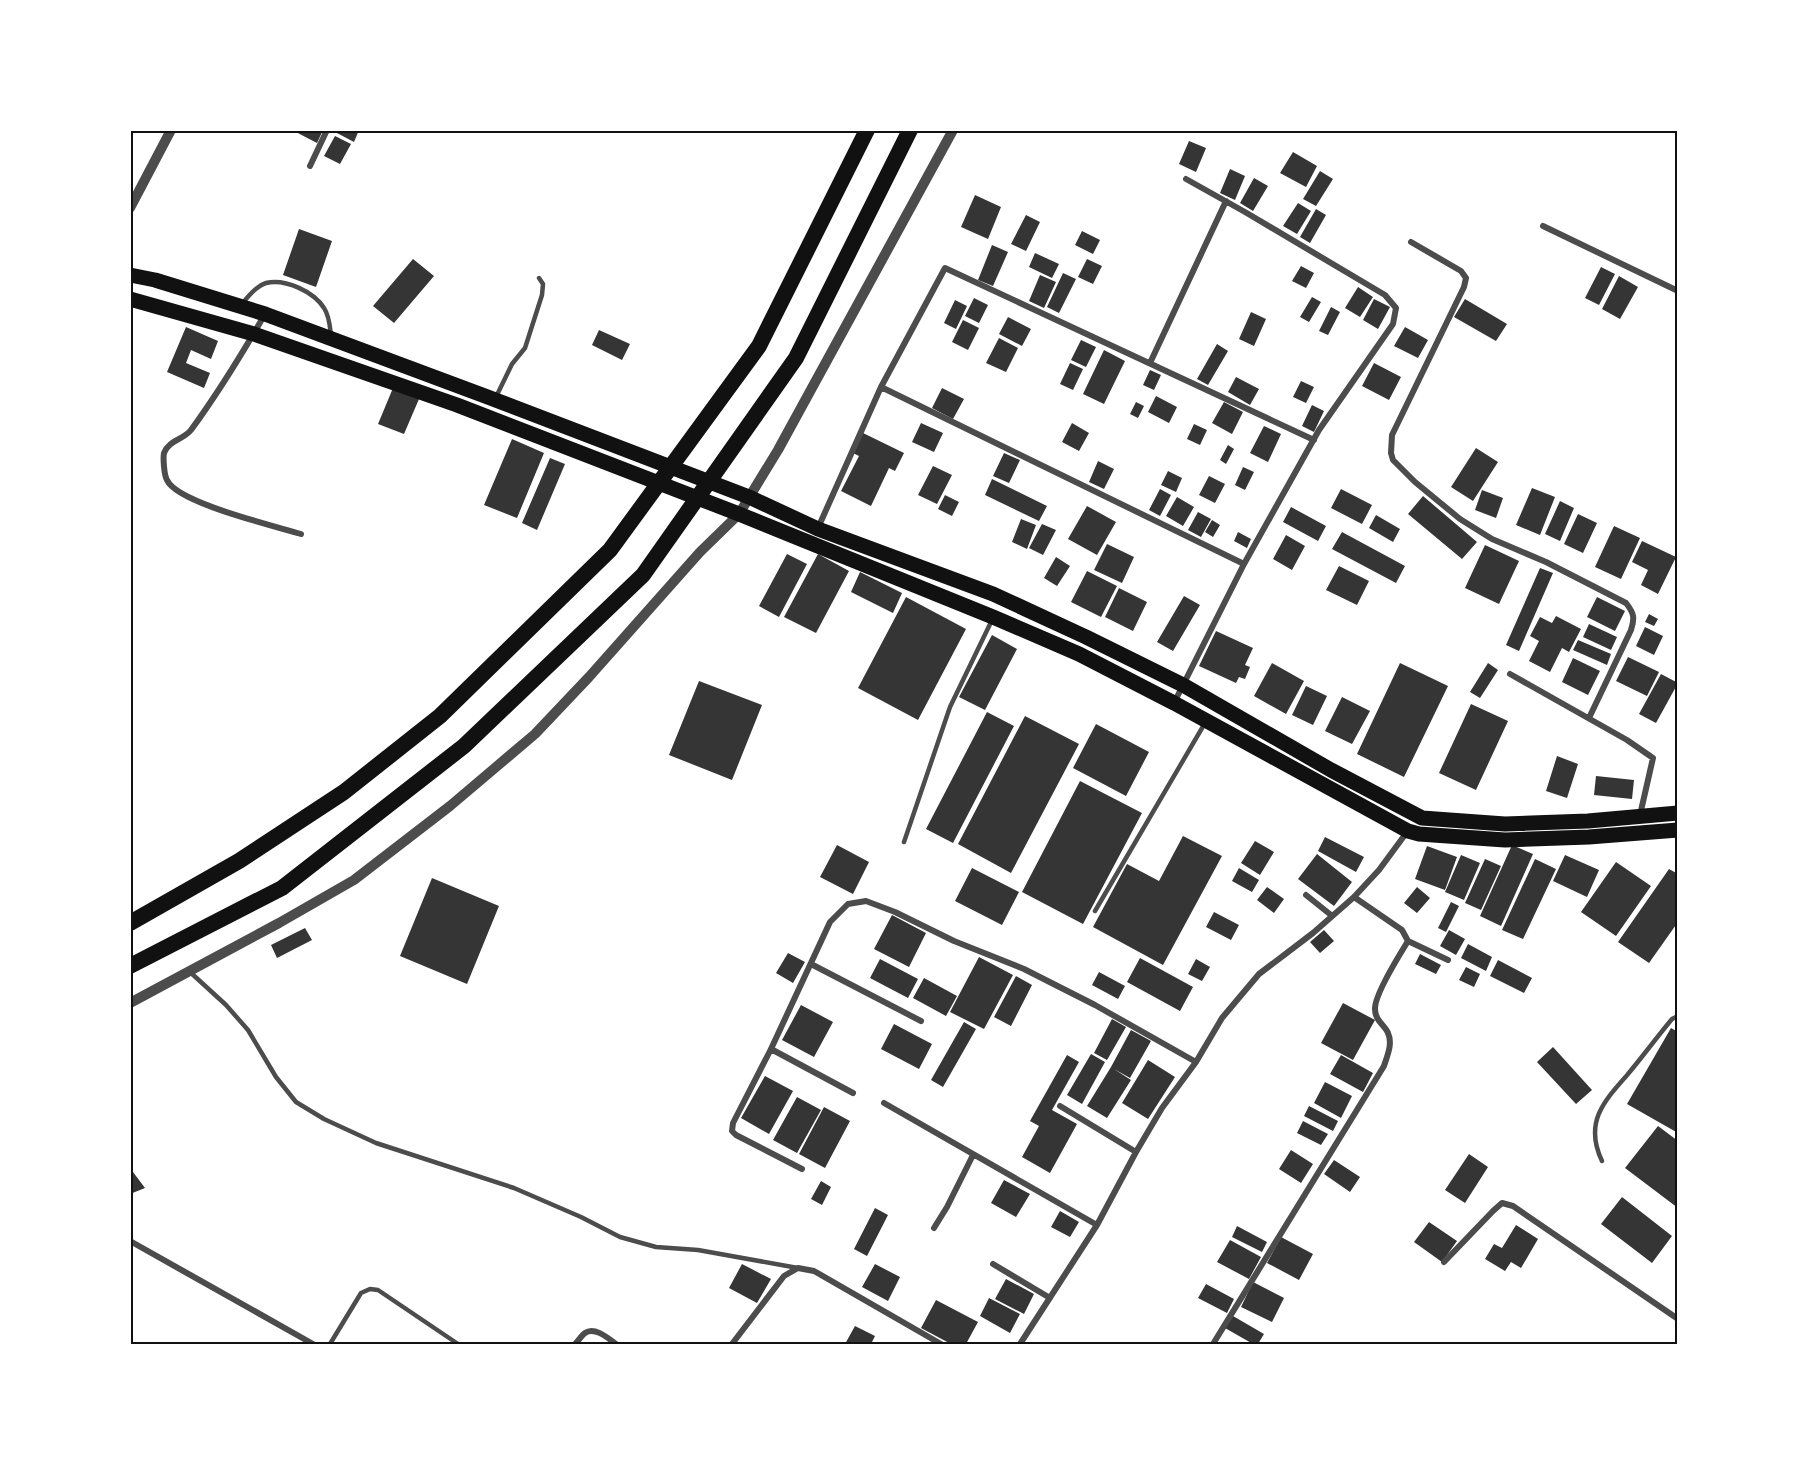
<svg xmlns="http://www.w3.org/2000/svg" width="1808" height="1475" viewBox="0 0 1808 1475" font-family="Commissioner,sans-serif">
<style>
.building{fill:#353535}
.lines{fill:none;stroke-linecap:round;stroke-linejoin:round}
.service{stroke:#4c4c4c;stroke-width:4.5}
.minor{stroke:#4c4c4c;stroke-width:6}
.tertiary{stroke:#4c4c4c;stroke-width:10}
.primary{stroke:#111;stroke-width:15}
.trunk{stroke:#111;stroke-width:16}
.neatline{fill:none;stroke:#111;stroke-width:2}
</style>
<rect width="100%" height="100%" fill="#fff"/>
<path class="building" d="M292 130H323L317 143Z
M336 130H359L354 142 335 132Z
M335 136 351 144 340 164 324 156Z
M1189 141 1206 148 1196 172 1179 164Z
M1293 152 1317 166 1306 187 1280 173Z
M1230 169 1245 176 1235 200 1220 193Z
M1320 171 1333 179 1316 206 1303 199Z
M1254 178 1268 186 1253 211 1240 203Z
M975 195 1001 207 988 239 961 227Z
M1298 203 1311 211 1297 234 1283 226Z
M1316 209 1326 215 1310 243 1300 237Z
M1026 215 1040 222 1026 251 1011 244Z
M299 229 332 241 316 287 283 275Z
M1082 231 1100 240 1093 254 1075 245Z
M992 245 1008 252 993 286 978 280Z
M1035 253 1059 264 1052 278 1029 267Z
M413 259 434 276 394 323 373 306Z
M1087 259 1102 266 1093 284 1078 277Z
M1301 266 1314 273 1306 288 1292 281Z
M1601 267 1615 274 1599 305 1585 298Z
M1063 273 1076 279 1059 313 1047 307Z
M1040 275 1056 282 1044 308 1029 301Z
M1619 276 1638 287 1620 319 1602 309Z
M1358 287 1373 297 1360 317 1345 308Z
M1312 297 1321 302 1309 322 1300 317Z
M974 298 988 305 979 323 965 316Z
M1374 299 1390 307 1378 329 1363 320Z
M1465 299 1507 324 1496 341 1454 317Z
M955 300 967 306 956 329 944 323Z
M1331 307 1340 312 1328 335 1319 331Z
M1251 312 1266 319 1254 346 1239 339Z
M1008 317 1031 329 1022 346 999 334Z
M963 320 979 328 968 350 952 342Z
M186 327 218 341 211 359 191 350 186 363 210 373 204 388 167 372Z
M1405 327 1428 340 1418 358 1394 346Z
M599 330 630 344 622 360 592 345Z
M999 338 1018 348 1006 372 986 363Z
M1081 340 1096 347 1086 367 1071 360Z
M1217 344 1228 351 1208 385 1197 379Z
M1104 350 1125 361 1104 404 1083 394Z
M1070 363 1083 369 1073 390 1060 384Z
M1374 363 1401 377 1389 400 1362 386Z
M1150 370 1161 375 1154 390 1143 385Z
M1236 377 1259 389 1250 405 1228 392Z
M1301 381 1314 387 1306 403 1293 397Z
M393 388 419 399 404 434 378 424Z
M942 388 964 399 953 419 932 408Z
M1156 396 1177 407 1169 423 1148 412Z
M1136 402 1144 406 1138 418 1130 414Z
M1224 402 1243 412 1232 434 1212 423Z
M1312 405 1324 411 1314 432 1302 426Z
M921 423 943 433 934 452 912 442Z
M1072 423 1089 433 1079 451 1062 442Z
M1194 424 1207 430 1200 445 1187 439Z
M1264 426 1281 434 1268 462 1250 453Z
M863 433 904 453 895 471 889 468 871 506 841 491 859 456 853 453Z
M512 439 544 453 517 518 484 505Z
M1228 445 1234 449 1226 464 1220 460Z
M1476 448 1498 462 1473 501 1451 487Z
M1004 453 1020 460 1009 483 993 476Z
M550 458 565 464 537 530 522 523Z
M1098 461 1114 469 1104 489 1089 482Z
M933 466 952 475 937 504 918 495Z
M1243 467 1254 472 1245 490 1235 485Z
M1168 471 1182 478 1176 492 1161 485Z
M1209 476 1225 484 1215 503 1199 495Z
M992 479 1047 506 1039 521 985 495Z
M1532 488 1555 497 1540 535 1516 525Z
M1160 489 1171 495 1160 516 1149 510Z
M1341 489 1372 505 1362 524 1331 508Z
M1482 490 1503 498 1496 518 1475 510Z
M945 495 959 502 952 516 938 509Z
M1423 496 1477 542 1462 559 1408 514Z
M1177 497 1194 507 1183 526 1166 516Z
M1560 501 1574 508 1560 541 1545 534Z
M1087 506 1116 522 1097 555 1068 539Z
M1291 507 1326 526 1318 541 1283 522Z
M1198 512 1211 519 1201 537 1188 530Z
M1578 514 1597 523 1583 553 1564 544Z
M1376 515 1400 529 1393 542 1369 528Z
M1021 519 1036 525 1027 549 1012 542Z
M1212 520 1220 525 1213 537 1205 532Z
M1042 524 1056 530 1043 555 1029 548Z
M1614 526 1640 538 1621 579 1595 567Z
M1238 532 1251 539 1247 548 1234 541Z
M1342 532 1405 566 1396 583 1332 549Z
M1286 535 1305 546 1292 570 1273 559Z
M1642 541 1676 557 1658 594 1641 585 1648 570 1632 562Z
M1107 544 1134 557 1122 583 1094 570Z
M1485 545 1519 561 1499 604 1465 588Z
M787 554 807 564 779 617 759 606Z
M818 554 849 571 816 633 784 617Z
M1056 557 1070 566 1057 586 1044 578Z
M1339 566 1369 581 1357 605 1326 590Z
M1540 568 1553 573 1519 651 1506 645Z
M1087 571 1117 586 1101 617 1071 602Z
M860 572 902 593 893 613 851 592Z
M1119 588 1147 602 1133 631 1105 617Z
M1184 596 1200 605 1173 651 1157 642Z
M906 597 966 629 918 720 858 688Z
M1597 597 1625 611 1615 631 1587 617Z
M1649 614 1658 619 1654 626 1645 622Z
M1556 616 1581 629 1569 652 1562 648 1550 672 1529 661 1539 641 1530 636 1540 617 1552 623Z
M1589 624 1617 637 1611 650 1583 637Z
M1645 627 1663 636 1654 655 1636 646Z
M1216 631 1253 648 1245 665 1250 667 1245 679 1239 677 1236 683 1199 666Z
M992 635 1017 649 985 710 959 697Z
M1578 640 1611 654 1607 665 1573 650Z
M1628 657 1659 672 1647 696 1616 681Z
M1573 658 1600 671 1588 695 1562 682Z
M1272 663 1304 681 1286 714 1254 696Z
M1400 663 1448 686 1404 777 1357 754Z
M1488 663 1498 670 1480 698 1470 692Z
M1661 674 1678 683 1656 723 1639 714Z
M699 681 762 705 732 780 669 755Z
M1306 686 1327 696 1313 725 1292 715Z
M1342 697 1370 711 1352 744 1325 731Z
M1471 704 1508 721 1476 790 1439 773Z
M987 712 1014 726 953 843 926 829Z
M1025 716 1079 744 1011 873 958 844Z
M1096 724 1149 752 1126 796 1073 768Z
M1557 756 1578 764 1567 798 1546 791Z
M1596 776 1634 780 1632 799 1594 795Z
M1080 781 1142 813 1083 924 1022 892Z
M1183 836 1222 856 1163 965 1093 927 1127 864 1159 881Z
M1325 837 1364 857 1356 872 1318 851Z
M1255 841 1274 852 1260 875 1241 863Z
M837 845 869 862 853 894 820 877Z
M1512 845 1533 854 1501 926 1480 916Z
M1427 846 1457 857 1445 890 1415 879Z
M1317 854 1352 882 1334 906 1298 879Z
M1461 855 1480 863 1464 900 1445 892Z
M1565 855 1599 870 1587 897 1553 881Z
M1485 859 1501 866 1481 910 1465 903Z
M1535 859 1556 869 1523 939 1502 930Z
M1616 862 1651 886 1616 936 1581 912Z
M972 868 1019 892 1002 925 955 901Z
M1239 868 1259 880 1252 892 1232 881Z
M1669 869 1678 874V922L1649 963 1618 942Z
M432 878 499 906 467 984 400 956Z
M1267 887 1284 899 1274 913 1257 900Z
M1417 887 1430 898 1417 913 1404 903Z
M1451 902 1459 906 1446 932 1438 928Z
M1214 912 1239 925 1231 940 1206 927Z
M892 915 926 933 909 967 874 949Z
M305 928 312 940 277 958 271 945Z
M1324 930 1334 941 1320 953 1310 942Z
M1449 930 1465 939 1456 955 1440 946Z
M1468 944 1492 957 1486 971 1461 958Z
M788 953 805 962 793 983 776 973Z
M1420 954 1441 965 1436 974 1415 964Z
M979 957 1013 975 984 1029 950 1012Z
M1140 958 1193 987 1180 1011 1127 982Z
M880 959 918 979 908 998 870 978Z
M1196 959 1210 967 1202 981 1188 974Z
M1498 960 1532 978 1524 993 1490 976Z
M1466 967 1480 974 1474 987 1459 980Z
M1099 972 1125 986 1118 999 1092 985Z
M1016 976 1032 985 1011 1026 994 1017Z
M924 978 957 996 946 1016 913 998Z
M1343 1003 1375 1020 1353 1060 1321 1043Z
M801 1005 833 1022 814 1057 782 1040Z
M1112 1019 1126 1027 1107 1060 1094 1053Z
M964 1022 976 1029 943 1087 931 1080Z
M894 1024 932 1044 919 1069 881 1049Z
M1671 1028 1678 1032V1133L1627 1104Z
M1131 1030 1151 1041 1130 1078 1114 1069 1131 1080 1107 1118 1087 1106 1111 1067Z
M1553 1047 1592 1090 1576 1104 1537 1062Z
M1091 1054 1105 1062 1082 1104 1067 1095Z
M1067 1055 1079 1062 1052 1110 1077 1124 1050 1173 1022 1157 1039 1126 1030 1121Z
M1341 1055 1373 1073 1363 1092 1330 1074Z
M1148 1060 1175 1077 1148 1119 1122 1103Z
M765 1076 793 1091 769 1134 741 1118Z
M1325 1082 1352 1096 1341 1118 1314 1103Z
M797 1097 821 1110 797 1153 773 1140Z
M1309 1106 1338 1121 1333 1131 1304 1116Z
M824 1107 850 1121 825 1168 799 1154Z
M1303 1121 1328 1134 1321 1145 1297 1133Z
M1658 1126 1678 1141V1208L1625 1168Z
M1291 1150 1313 1164 1301 1183 1279 1169Z
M1469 1154 1488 1167 1465 1203 1445 1190Z
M1334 1160 1360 1177 1350 1192 1324 1174Z
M130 1168 145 1188 130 1194Z
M1004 1180 1030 1194 1016 1217 991 1203Z
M821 1181 831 1187 822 1205 811 1199Z
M1622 1197 1672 1236 1652 1263 1601 1224Z
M875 1208 888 1215 867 1256 854 1249Z
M1060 1211 1079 1222 1070 1237 1051 1227Z
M1429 1222 1457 1241 1442 1262 1414 1242Z
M1516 1225 1538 1239 1521 1268 1511 1262 1505 1271 1485 1259 1494 1244 1502 1248Z
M1237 1226 1267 1242 1262 1252 1232 1237Z
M1281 1237 1313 1254 1299 1280 1267 1263Z
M1230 1240 1261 1257 1249 1279 1217 1262Z
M742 1264 771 1279 757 1303 729 1288Z
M875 1264 900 1277 888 1301 862 1287Z
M1006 1279 1034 1294 1024 1314 995 1299Z
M1253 1282 1284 1298 1272 1322 1241 1307Z
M1206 1284 1234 1299 1227 1313 1198 1298Z
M989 1298 1020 1314 1010 1333 980 1316Z
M936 1300 978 1322 966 1344H951L921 1328Z
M1233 1316 1264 1334 1258 1344H1253L1225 1328Z
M855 1326 875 1336 871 1344H845Z"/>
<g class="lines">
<path class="service" d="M242 304C248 296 256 286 266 283 285 278 314 292 324 308 329 315 330 326 331 335
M496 397 512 364 525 348 542 295 543 284 539 278
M904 842 950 707 992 620
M1095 911 1205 723
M190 972 226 1005 248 1030 276 1077 296 1102 324 1119 376 1143 514 1188 581 1217 620 1237 656 1247 698 1250 798 1268
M1602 1161C1584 1123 1603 1102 1628 1074 1643 1056 1657 1037 1672 1019L1678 1016
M330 1344 361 1293 370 1289 378 1290 458 1344"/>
<path class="minor" d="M310 166 327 130
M1543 226 1678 291
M1411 242 1461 271 1466 278 1464 287 1392 435 1391 453 1393 460 1415 482 1460 519 1492 539 1546 562 1626 603C1634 613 1635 618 1631 630L1589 718
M265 314C242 354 218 393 191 430 183 440 169 440 164 453 163 458 164 475 167 480 177 503 275 526 301 534
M1150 363 1226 201
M881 387 1244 564
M818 528 881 387 945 268 1314 440
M1510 674 1627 740 1653 758 1640 815
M1174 703 1244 564 1319 430 1393 324 1396 308 1385 295 1245 212 1186 179
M1306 895 1331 915
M1408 941 1448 960
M811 964 921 1021
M771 1049 733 1123 732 1131 736 1135 802 1169
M853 1093 771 1049 830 922 848 904 866 901 895 912 954 941 1024 969 1095 1005 1196 1062
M884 1103 1097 1225
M1060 1106 1136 1152
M934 1228 947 1207 973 1155
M130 1241 313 1344
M1444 1262 1493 1211 1502 1203 1513 1206 1678 1319
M993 1264 1050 1298
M575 1344C578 1341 582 1335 585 1333 595 1326 609 1339 616 1344
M732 1344 784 1276 798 1268 814 1271 941 1344
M1020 1344 1097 1225 1136 1152 1162 1108 1196 1062 1222 1018 1259 974 1313 933 1354 897 1379 870 1407 832
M1213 1344 1384 1066C1387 1056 1393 1044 1388 1033 1385 1025 1375 1021 1375 1009 1374 995 1400 954 1408 941L1402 930 1354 897"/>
<path class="tertiary" d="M130 208 171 130
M130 1003 279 923 354 880 450 806 535 734 589 677 700 552 739 514 778 450 953 130"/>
<path class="primary" d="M130 275 155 280 265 314 485 396 749 497 818 529 993 594 1086 637 1183 685 1331 770 1422 818 1505 824 1588 821 1678 813
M130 299 254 334 457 405 739 514 993 617 1079 654 1174 703 1408 831 1419 834 1505 840 1589 837 1678 830"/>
<path class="trunk" d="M130 923 239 861 344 792 440 716 610 550 759 346 867 130
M130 966 282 888 464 746 643 575 796 358 910 130"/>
</g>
<rect width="1808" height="1475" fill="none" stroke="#ffffff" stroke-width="264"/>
<rect x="132" y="132" width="1544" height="1211" class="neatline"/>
</svg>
